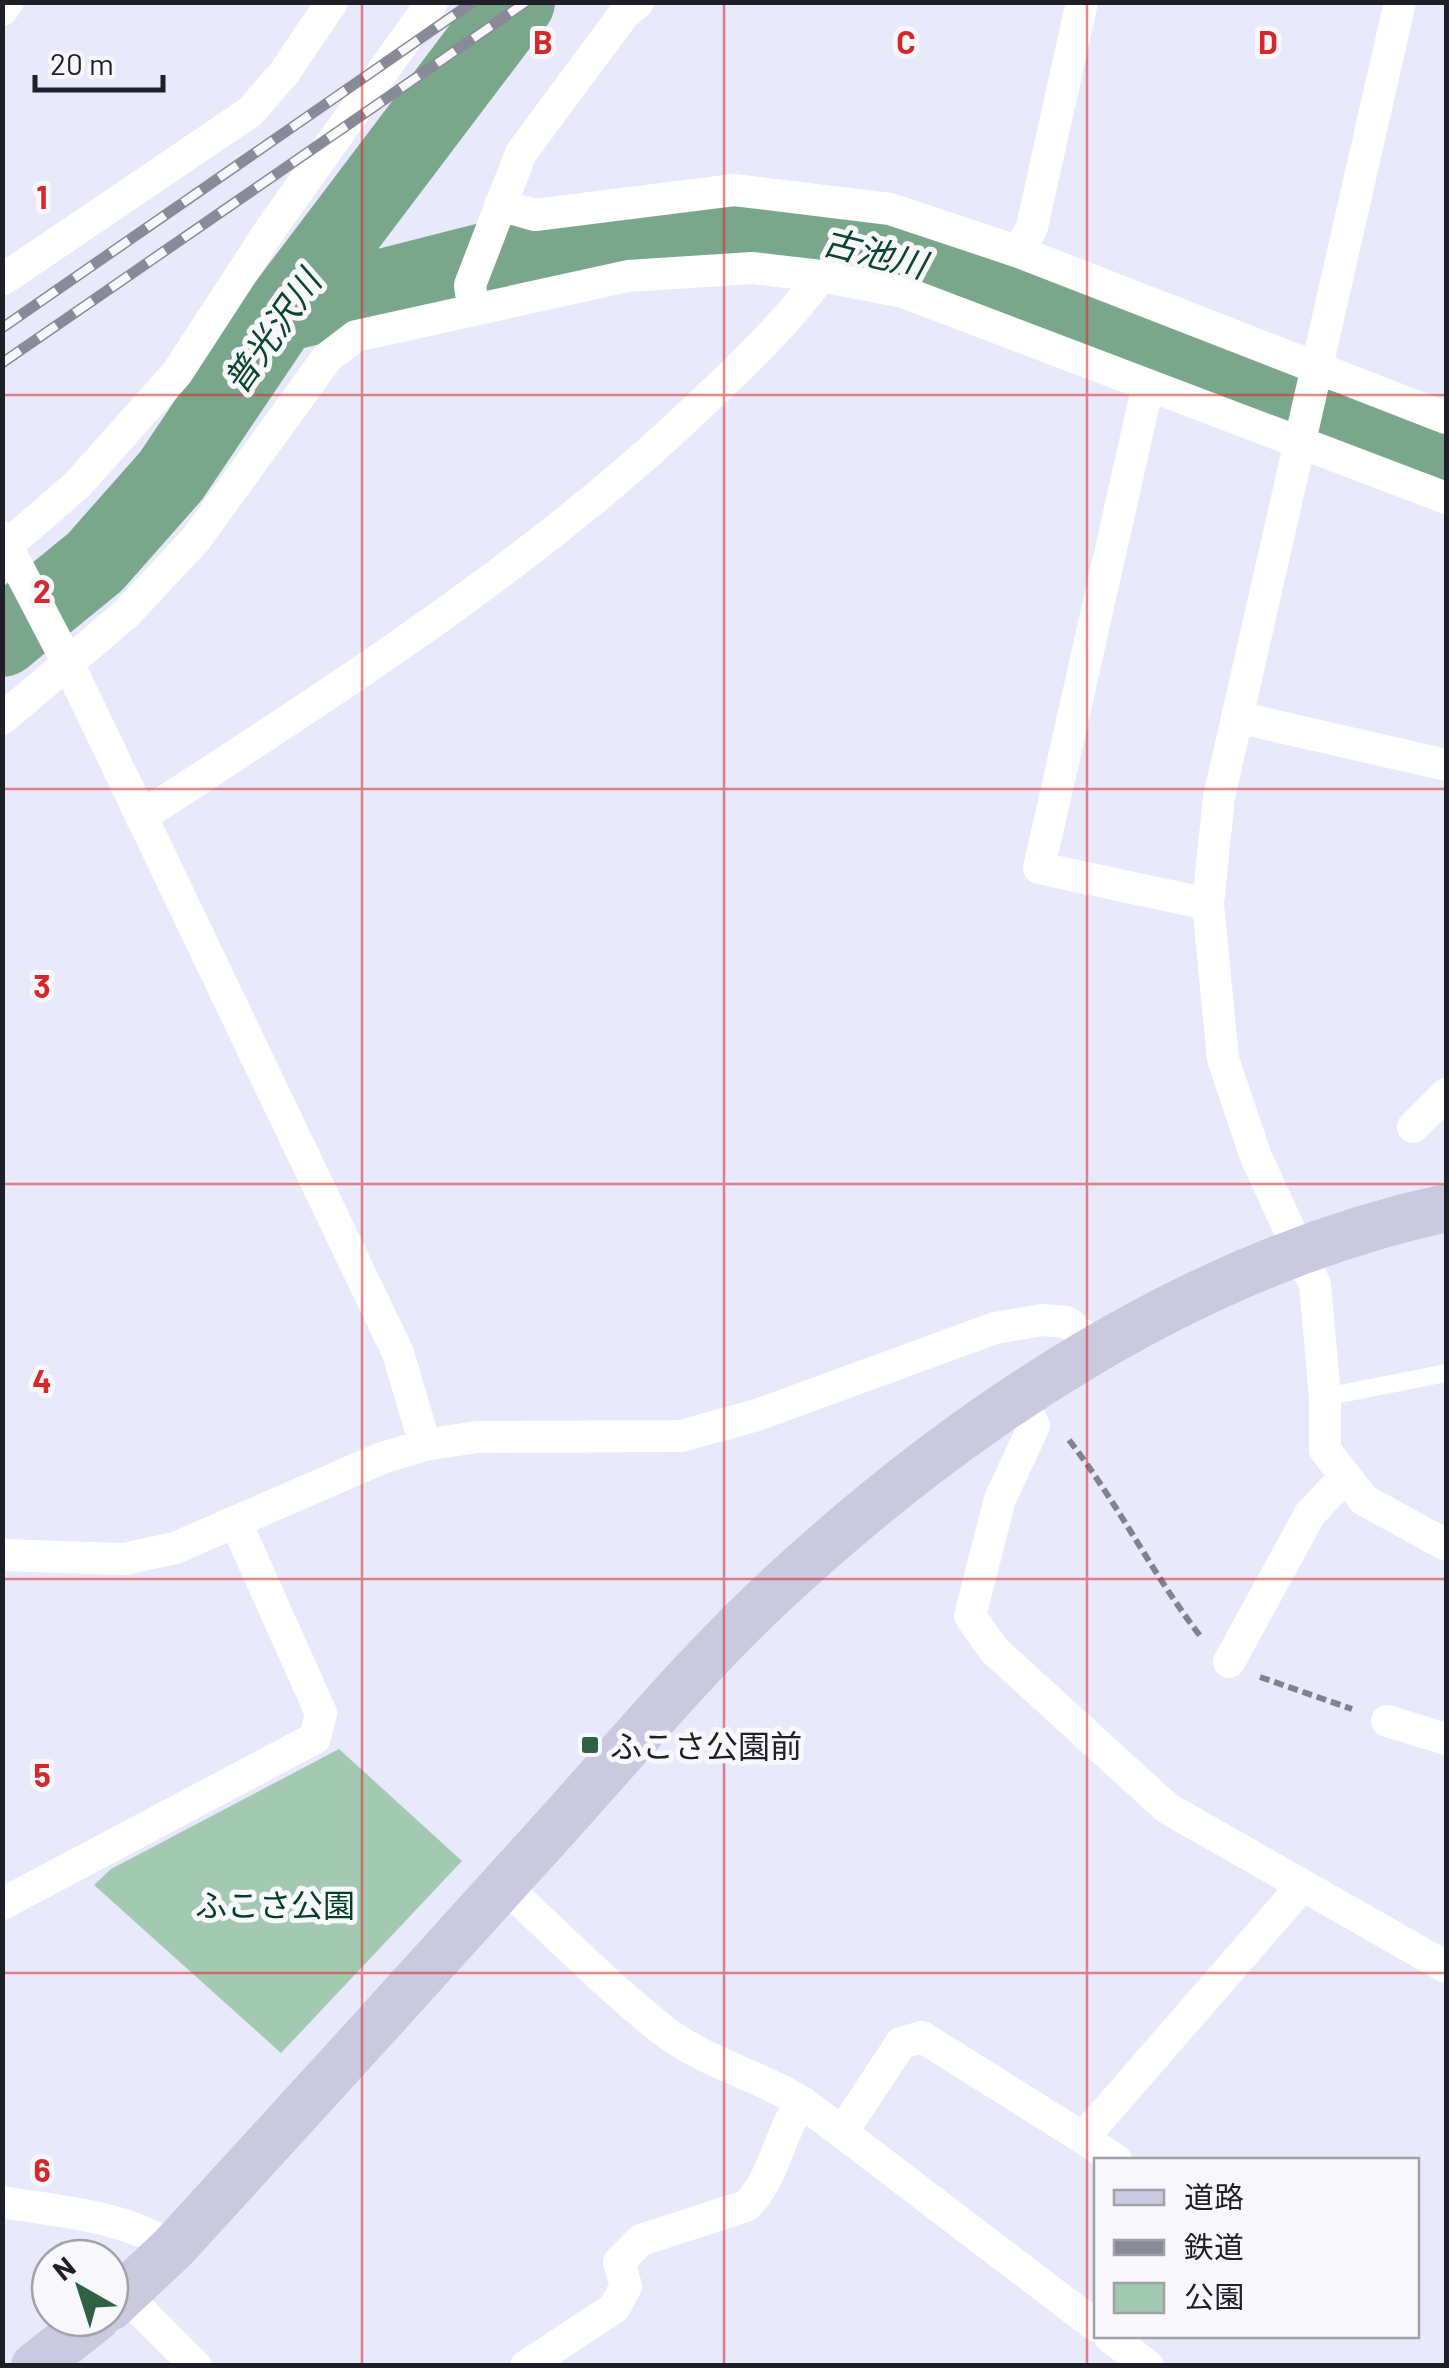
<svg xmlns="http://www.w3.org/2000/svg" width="1449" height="2368" viewBox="0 0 1449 2368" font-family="Barlow,'Noto Sans JP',sans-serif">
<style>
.green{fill:#a4c9b2}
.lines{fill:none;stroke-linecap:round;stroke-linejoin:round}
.river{stroke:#7aa78b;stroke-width:78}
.path{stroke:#81828f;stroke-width:6;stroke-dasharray:10 5;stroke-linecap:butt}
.lane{stroke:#fff;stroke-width:18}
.street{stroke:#fff;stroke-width:32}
.secondary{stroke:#cac9e0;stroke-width:48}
.rail-casing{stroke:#898a97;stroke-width:11}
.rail{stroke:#f7f7fc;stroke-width:8;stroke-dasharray:22;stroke-linecap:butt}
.grid{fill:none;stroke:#d62828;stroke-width:2.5;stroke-opacity:0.55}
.poi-dot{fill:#2f6145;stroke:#f7f7fc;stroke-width:4}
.labels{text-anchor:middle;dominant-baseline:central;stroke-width:10;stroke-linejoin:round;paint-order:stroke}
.poi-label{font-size:32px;fill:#1f1f28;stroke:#f7f7fc;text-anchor:start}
.park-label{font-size:32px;fill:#023f24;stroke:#f7f7fc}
.water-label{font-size:35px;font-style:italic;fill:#0c462a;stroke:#f7f7fc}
.grid-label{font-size:32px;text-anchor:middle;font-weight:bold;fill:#d62828;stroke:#f7f7fc;stroke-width:10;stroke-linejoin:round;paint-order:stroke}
</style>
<rect width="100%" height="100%" fill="#e8e9fb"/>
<path class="green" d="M339 1749 462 1861 281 2053 94 1885 111 1869Z"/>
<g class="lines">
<path class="river" d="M280 314 579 238 721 226 780 230 896 251 1446 455
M2 638 95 562 171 476 280 314 516 2"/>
<path class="path" d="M1069 1440C1118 1503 1152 1574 1201 1637
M1260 1677 1352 1709"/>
<path class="lane" d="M1325 1397 1446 1373"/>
<path class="street" d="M1400 2 1219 797 1208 904 1223 1059 1256 1157 1315 1285 1325 1397V1450L1364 1500 1446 1545
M2 10 8 2
M500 205 535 215 734 190 890 209 1019 252 1446 418
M1019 252 1032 227 1082 2
M2 280 250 112 284 73 332 2
M473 307 470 285 521 153 624 14 638 2
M1148 385 1039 868 1208 904
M2 537 69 665 398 1353 425 1445
M2 550 78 484 177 373 272 227 432 2
M1237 717 1446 765
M2 719 126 614 196 539 327 358 356 336 628 276 752 268 821 276 903 292 1446 498
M141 817C333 691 530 567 697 408 741 366 785 325 821 276
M1413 1127 1446 1094
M1020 1396 1034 1426 1000 1499 970 1616 994 1650 1167 1808 1446 1967
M2 1555 124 1559 175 1548 382 1458 425 1445 477 1437 681 1436 757 1415 995 1328 1043 1320 1067 1322 1099 1349
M1229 1662 1310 1514 1343 1479
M1387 1721 1446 1739
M503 1885C556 1933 608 1987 664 2031 706 2063 758 2075 802 2102L1096 2326
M2 1904 315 1738 321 1713 237 1525
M843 2131 901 2043 922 2037 1083 2138
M1116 2160 1083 2138 1302 1886
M2 2202C61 2212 123 2215 173 2248
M125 2295 196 2366
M1109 2336 1148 2366
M526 2366 614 2308 626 2286 619 2262 641 2240 746 2206C775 2179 778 2134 802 2102"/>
<path class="secondary" d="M110 2307 173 2248C294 2116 415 1983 535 1850 614 1764 689 1671 775 1591 962 1417 1193 1263 1446 1208
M35 2366 96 2318"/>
<g class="rail-casing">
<path id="rail" d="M2 328 473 2
M2 363 526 2"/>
</g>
<use href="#rail" class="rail"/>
</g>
<path class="grid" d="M362 2V2366M724 2V2366M1087 2V2366M2 395H1446M2 789H1446M2 1184H1446M2 1579H1446M2 1973H1446"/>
<rect class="poi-dot" x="580" y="1735" width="20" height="20" rx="5"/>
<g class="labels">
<g class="poi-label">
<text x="610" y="1745">ふこさ公園前</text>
</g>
<g class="park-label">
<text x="275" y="1904">ふこさ公園</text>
</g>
<g class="water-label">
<text transform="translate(875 252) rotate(14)">古池川</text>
<text transform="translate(271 331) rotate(-55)">普光沢川</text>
</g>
</g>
<g class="grid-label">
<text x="543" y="54">B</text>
<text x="906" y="54">C</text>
<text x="1268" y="54">D</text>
<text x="42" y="209">1</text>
<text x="42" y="603">2</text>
<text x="42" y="998">3</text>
<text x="42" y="1393">4</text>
<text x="42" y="1787">5</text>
<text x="42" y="2182">6</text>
</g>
<rect width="1449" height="2368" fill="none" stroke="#1f1f28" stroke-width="10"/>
<rect x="1094" y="2158" width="325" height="180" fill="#f7f7fc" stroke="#a1a1a7" stroke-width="2.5"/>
<rect x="1114" y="2190" width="50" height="15" fill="#cac9e0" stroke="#a1a1a7" stroke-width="2.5"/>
<text x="1184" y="2208" font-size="30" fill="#1f1f28">道路</text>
<rect x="1114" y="2240" width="50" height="15" fill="#898a97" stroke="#a1a1a7" stroke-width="2.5"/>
<text x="1184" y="2258" font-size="30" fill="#1f1f28">鉄道</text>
<rect x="1114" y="2283" width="50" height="30" fill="#a4c9b2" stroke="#a1a1a7" stroke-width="2.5"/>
<text x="1184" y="2308" font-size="30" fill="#1f1f28">公園</text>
<g transform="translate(80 2288) rotate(321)"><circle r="48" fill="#f7f7fc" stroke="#a1a1a7" stroke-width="2.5"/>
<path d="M0-8L18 38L0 25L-18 38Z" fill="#2f6145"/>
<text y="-15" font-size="28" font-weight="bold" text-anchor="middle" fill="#1f1f28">N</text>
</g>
<path d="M35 75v15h128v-15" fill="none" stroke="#1f1f28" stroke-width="5"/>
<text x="50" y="75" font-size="30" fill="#1f1f28" stroke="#f7f7fc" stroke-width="8" paint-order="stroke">20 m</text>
</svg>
